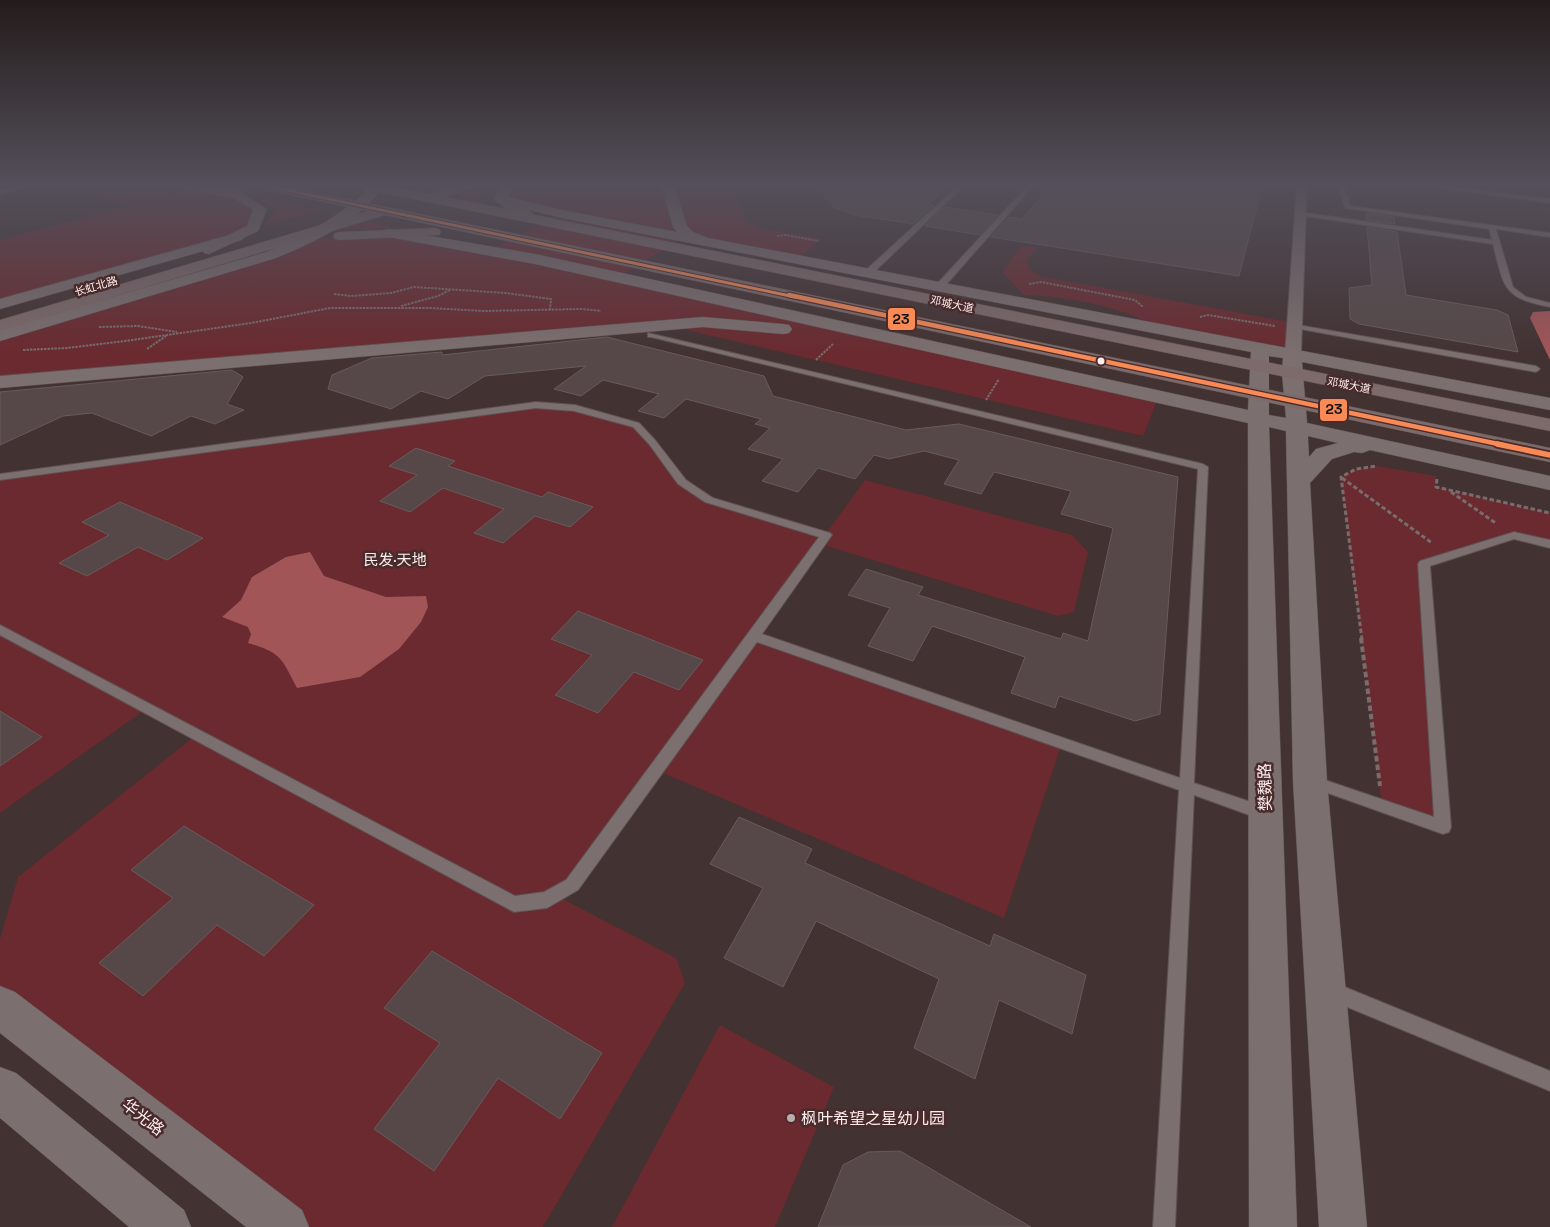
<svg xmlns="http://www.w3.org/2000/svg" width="1550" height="1227" viewBox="0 0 1550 1227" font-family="'Space Grotesk','Noto Sans SC',sans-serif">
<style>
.green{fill:#6a2a2f}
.water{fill:#a25557}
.building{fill:#564848;stroke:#695b5b}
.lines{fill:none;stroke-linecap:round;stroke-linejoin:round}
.service-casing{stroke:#5f5151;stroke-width:2}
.minor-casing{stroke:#5f5151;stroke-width:2}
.tertiary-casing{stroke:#5f5151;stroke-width:1}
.trunk-casing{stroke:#5f5151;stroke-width:1}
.path-far2{stroke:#786c6c;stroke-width:2;stroke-dasharray:2.5 1;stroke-linecap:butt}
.path-far1{stroke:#786c6c;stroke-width:3;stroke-dasharray:4.5 2.5;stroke-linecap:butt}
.path{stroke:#786c6c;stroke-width:4;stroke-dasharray:5.5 3;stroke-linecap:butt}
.service{fill:#7c6f6f;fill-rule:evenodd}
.minor{fill:#7c6f6f;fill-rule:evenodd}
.tertiary{fill:#7c6f6f;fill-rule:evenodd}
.trunk{fill:#7d6a6a;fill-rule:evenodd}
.bus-1-far2-casing{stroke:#492b2b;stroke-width:5}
.bus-1-far1-casing{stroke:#492b2b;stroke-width:7}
.bus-1-casing{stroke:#492b2b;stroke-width:9}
.bus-1-far2{stroke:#f98a56;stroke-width:3}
.bus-1-far1{stroke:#f98a56;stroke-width:4.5}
.bus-1{stroke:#f98a56;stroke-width:5.5}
.bus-dot{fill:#feeded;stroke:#492b2b;stroke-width:2}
.poi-dot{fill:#bcacac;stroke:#492b2b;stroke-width:2}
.labels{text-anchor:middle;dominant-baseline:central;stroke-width:5;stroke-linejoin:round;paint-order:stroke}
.far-street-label{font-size:11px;fill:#feeded;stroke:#492b2b}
.neighbourhood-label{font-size:15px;fill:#feeded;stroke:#492b2b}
.near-street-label{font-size:16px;fill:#feeded;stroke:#492b2b}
.near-poi-label{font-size:16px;fill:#feeded;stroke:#492b2b;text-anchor:start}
.line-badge{stroke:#492b2b;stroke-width:2}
.pale-badge-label{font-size:14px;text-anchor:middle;font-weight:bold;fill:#111}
</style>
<rect width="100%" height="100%" fill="#423232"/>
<path class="green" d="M39 183H124L173 194 195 188 237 194 260 209 253 228 0 304V240L131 205Z
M484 183H489L482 189 478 197 488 207 440 196Z
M509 183H729L748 223 760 228 822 239 796 259 688 235 618 277 1158 398 1143 436 665 325 0 382V336L302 242 344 235 389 233 489 250 561 214 501 199Z
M259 197 319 211 264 225 275 214 272 208Z
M361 221 398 228 347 230 311 235Z
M1021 246 1037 248 1027 260 1029 268 1039 276 1295 323 1293 354 1137 324 1139 318C1106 304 1061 296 1024 295L1002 272Z
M536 405 575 408 636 425 682 482 709 500 825 535 865 480 1072 535 1088 552 1074 612 1058 616 820 544 754 636 1062 743 1004 918 656 770 555 895 676 958 685 983 543 1227H285L0 1007V939L18 877 196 735 146 709 0 813V477Z
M1378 466 1436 476V487L1550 513V544L1514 535 1424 564 1443 827 1382 806 1341 477 1356 469Z
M720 1025 834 1087 775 1227H612Z"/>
<path class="water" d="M1550 311V360L1530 318 1533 312Z
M310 552 324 576 386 597 426 596 428 607 421 622 399 649 360 677 297 688C281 658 282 653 248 643L251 634 248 627 222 617 241 600 252 577 286 557Z"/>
<path class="building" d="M813 183H950L928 204 934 205 913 224 854 215 835 208Z
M1053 183H1263L1239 276 991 237 1009 217 1022 219Z
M945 207 998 215 980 235 925 226Z
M1366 213 1394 217 1395 224 1366 220Z
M1367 227 1397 232 1406 295 1497 310 1508 315 1518 352 1359 324 1350 319 1349 288 1372 285Z
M607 337 764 376 773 396 906 430 959 424 1178 477 1160 714 1135 721 1059 696 1055 708 1011 693 1025 657 932 626 913 661 868 646 890 608 848 595 866 569 923 587 918 595 1061 639 1063 633 1088 641 1113 528 1061 514 1071 491 994 472 981 494 944 484 959 460 924 451 889 459 874 455 855 479 818 468 798 492 762 481 783 459 748 449 770 428 755 424 761 419 686 399 664 418 638 411 659 394 603 380 581 396 554 389 586 366 485 376 448 399 421 391 391 409 328 389 332 375 372 358 442 352V355Z
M232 370 243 377 227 404 244 410 215 424 191 416 151 436 92 413 63 416 0 445V392Z
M416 448 455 461 448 466 542 497 548 492 593 507 570 527 535 516 503 543 474 533 504 509 443 488 410 512 380 501 417 475 389 466Z
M120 502 203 538 167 560 138 547 87 576 59 563 109 535 82 522Z
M578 611 703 660 679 690 634 672 598 713 555 695 592 655 551 639Z
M0 711 42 737 0 766Z
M739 817 812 849 805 863 990 946 994 934 1086 975 1072 1034 999 1000 975 1079 914 1048 939 979 816 921 783 987 724 958 763 888 710 864Z
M184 826 314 905 264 956 217 925 143 996 99 963 173 898 131 870Z
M432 951 602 1053 560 1119 498 1078 434 1171 374 1129 440 1043 384 1008Z
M900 1151 1031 1227H818L843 1165 868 1152Z"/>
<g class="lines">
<g class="service-casing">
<path id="service" d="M29 183H38L0 195V191Z
M961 183H967L871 275H865V271Z
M1030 183H1036L943 288H937V284Z
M1338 183H1344L1350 206 1550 233V237L1496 229 1513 287 1526 297 1550 303V307C1503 298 1504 288 1493 244L1298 215V213L1300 212 1492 240 1489 229 1345 208Z
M1403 183H1418L1550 199V203Z
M1292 324 1536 366 1540 369 1536 372 1295 328 1291 326Z
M648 333 1203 464 1208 467 1194 783 1269 808 1271 813 1269 818 1263 820 1194 795 1175 1227H1153L1179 790 757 642 578 890 547 908 514 912 0 635V625L515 896 544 892 566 880 819 537 705 502 678 484 649 444 633 427 574 411 536 408 0 480V474L536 402 575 405 639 423 655 440 686 480 713 498 830 533 832 535 762 634 1180 778 1198 469 651 337H648Z
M1514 532 1550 540V548L1514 539 1430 566 1451 827 1449 832 1443 834 1308 786 1305 782 1308 778 1313 776 1434 817 1418 564 1420 561Z
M1330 981 1550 1071V1091L1323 997 1321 990 1323 983Z"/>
</g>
<g class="minor-casing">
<path id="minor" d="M1297 183H1307L1301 354 1299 357H1287L1285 354Z"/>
</g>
<g class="tertiary-casing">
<path id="tertiary" d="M167 183C181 183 235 184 244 194L237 198 173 187Z
M357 183H370L378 193C356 223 310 244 276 258L0 341V330L266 252C304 236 333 220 365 193Z
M661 183H673L687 226 693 232 708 238 1550 398V410L1302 362 1307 423 1550 476V490L1370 450 1362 453 1354 452 1332 459 1310 483 1327 781 1367 1227H1319L1293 781 1286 431 1269 427 1297 1227H1249L1248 423 535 264 389 237 384 236 382 233 384 230 389 229 535 254 1248 410 1251 352 562 218 496 202 494 199 501 195 562 210 677 232 673 227ZM1269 356 1283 358 1282 373 1286 418 1269 415ZM1308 436 1338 443 1316 449 1309 457Z
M237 233 242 234 244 237 242 240 0 309V299Z
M703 317 783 324 789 325 792 329 789 333 783 334 703 327 0 388V376Z
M0 986 15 992 302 1210 309 1227H246L0 1033Z
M0 1067 16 1073 184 1210 191 1227H129L0 1118Z"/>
</g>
<g class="trunk-casing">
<path id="trunk" d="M210 183H225L267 209 258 231 209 254 204 253 202 250 204 247 247 226 253 210Z
M247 183H270L1550 448V462L385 215 0 331V320L368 211 253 187Z
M349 183H373L428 194 463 183H481L479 186 444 197 506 209 494 199 503 183H515L508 198C515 203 531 211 535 215L1550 419V431L355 187Z
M434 228 439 229 441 232 439 235 340 240 335 239 333 236 335 233 340 232Z"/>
</g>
<path class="path-far2" d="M687 185 729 183
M777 236 785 235 819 241
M1029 284 1041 282 1135 300 1143 307
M334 294 351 296 391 293 414 287 506 293 551 299 550 310
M401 306 438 296 450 290
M1200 317 1208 315 1275 326
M99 327 138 326 177 332
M147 349 166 336
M23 350 67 348 125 341 251 323 330 308H430L483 311 582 309 601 311
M816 360 833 344
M986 400 999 379"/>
<path class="path-far1" d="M1342 478 1432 543
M1437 479 1436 487 1550 513
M1451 492 1497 524
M1362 640 1341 477 1356 469 1377 466"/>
<path class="path" d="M1361 638 1380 786"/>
<use href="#service" class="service"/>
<use href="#minor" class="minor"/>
<use href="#tertiary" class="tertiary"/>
<use href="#trunk" class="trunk"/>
<g class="bus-1-far2-casing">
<path id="bus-1-far2" d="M253 183 795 297"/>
</g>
<g class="bus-1-far1-casing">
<path id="bus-1-far1" d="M789 295 1503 445"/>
</g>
<g class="bus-1-casing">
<path id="bus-1" d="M1497 444 1550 455"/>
</g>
<use href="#bus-1-far2" class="bus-1-far2"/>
<use href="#bus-1-far1" class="bus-1-far1"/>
<use href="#bus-1" class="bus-1"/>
</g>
<linearGradient id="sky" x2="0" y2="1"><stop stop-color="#241c1c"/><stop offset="0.52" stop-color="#544f5a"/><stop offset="1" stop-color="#544f5a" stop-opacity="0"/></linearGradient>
<rect width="1550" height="355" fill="url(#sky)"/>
<circle class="bus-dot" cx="1101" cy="361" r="4.5"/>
<circle class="poi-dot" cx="791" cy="1118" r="5"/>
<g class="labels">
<g class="far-street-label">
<text transform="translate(96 286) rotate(-16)">长虹北路</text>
<text transform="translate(952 304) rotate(12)">邓城大道</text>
<text transform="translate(1349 385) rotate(11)">邓城大道</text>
</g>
<g class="neighbourhood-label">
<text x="395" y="559">民发·天地</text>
</g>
<g class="near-street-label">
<text transform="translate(1265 787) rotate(-91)">樊魏路</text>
<text transform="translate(143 1117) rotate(38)">华光路</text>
</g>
<g class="near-poi-label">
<text x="801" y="1118">枫叶希望之星幼儿园</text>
</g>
</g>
<g class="line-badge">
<rect x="887" y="307" width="29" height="24" rx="5" fill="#f98a56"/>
<rect x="1319" y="398" width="29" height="24" rx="5" fill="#f98a56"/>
</g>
<g class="pale-badge-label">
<text x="901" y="324">23</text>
<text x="1334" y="414">23</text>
</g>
</svg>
